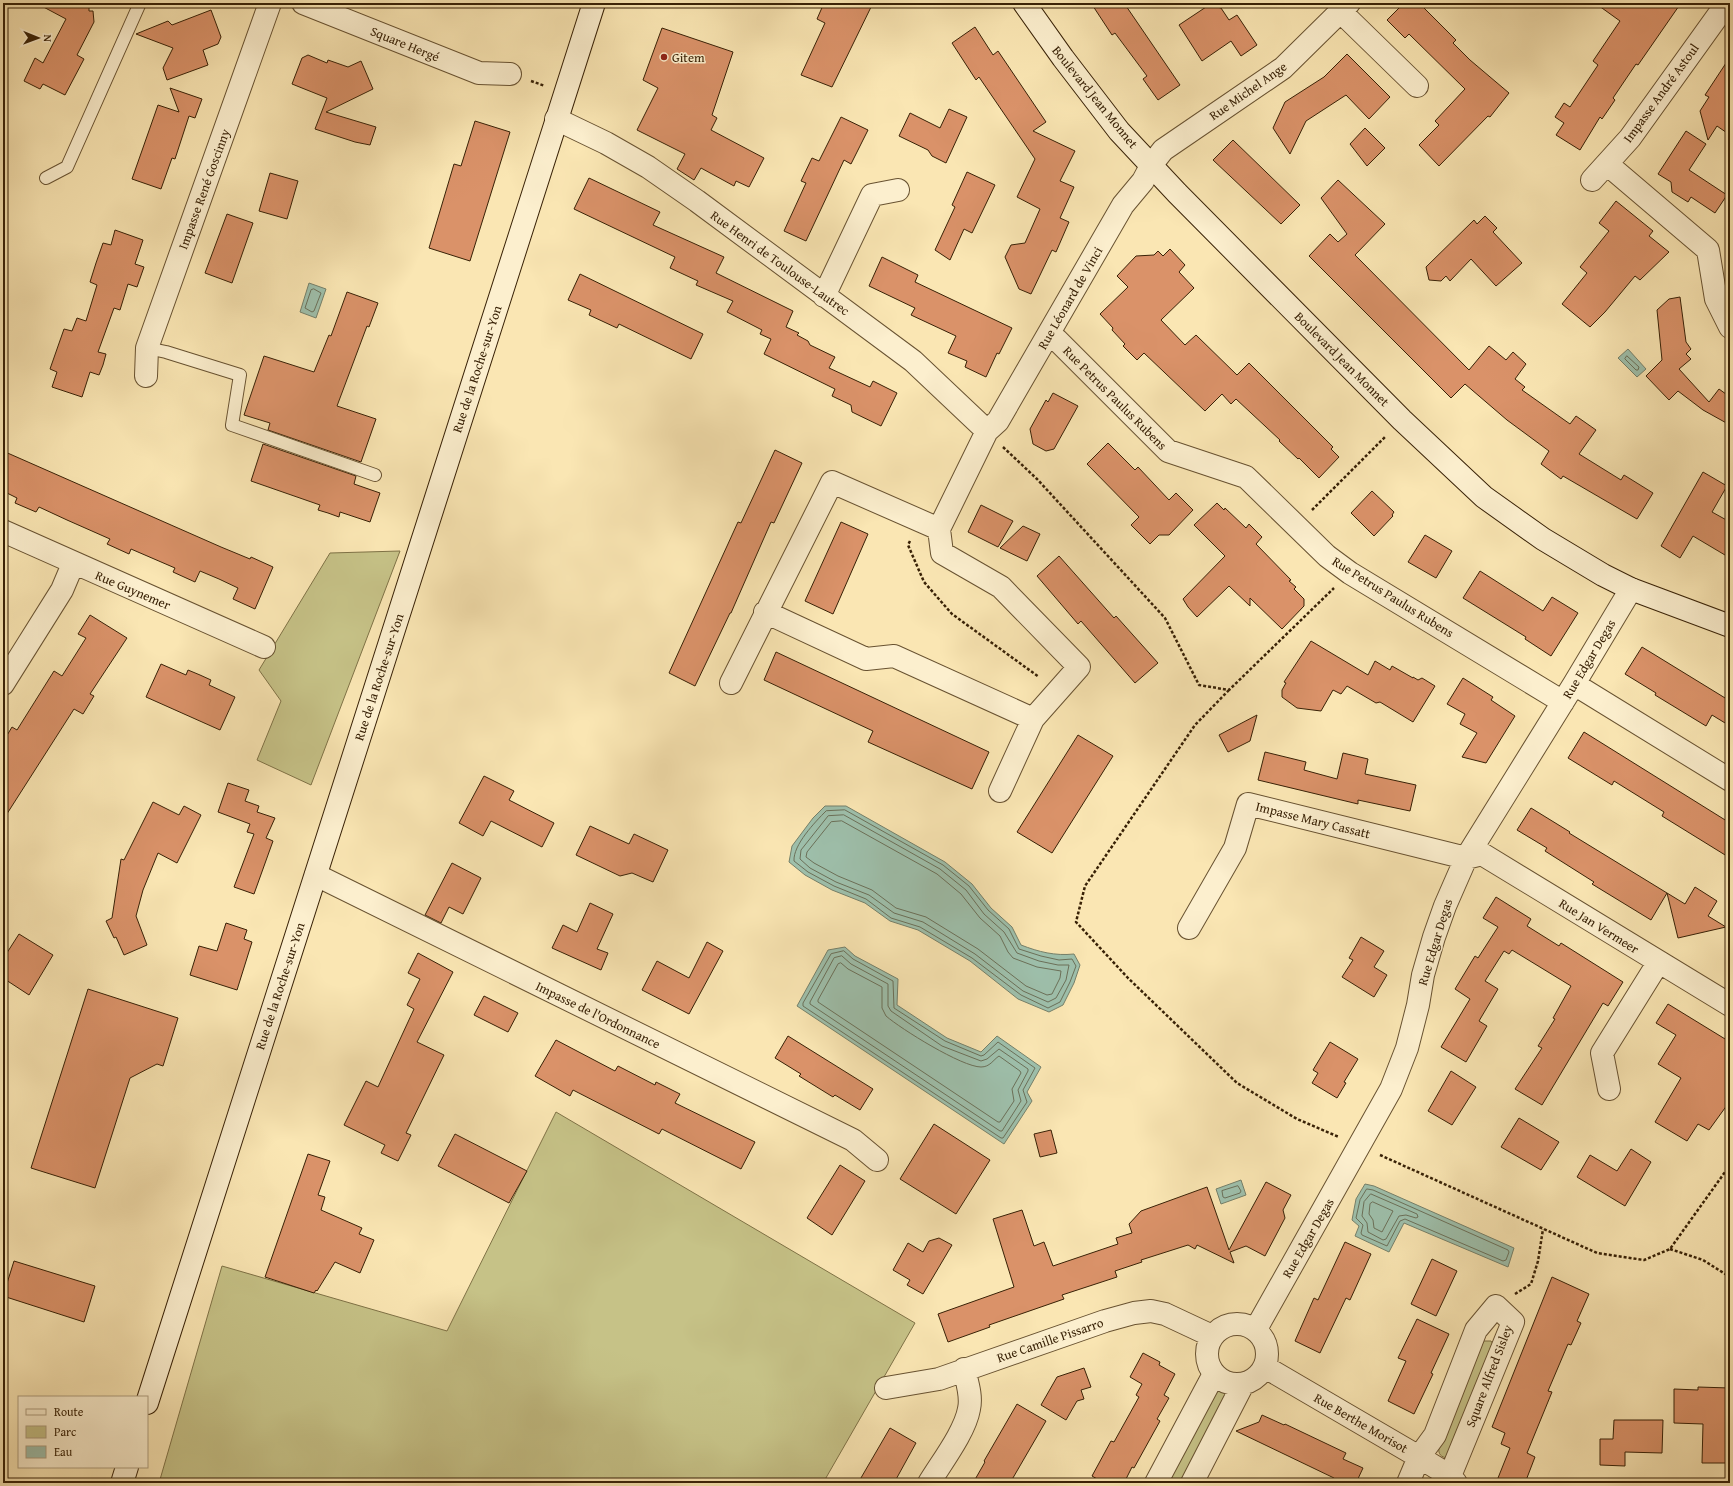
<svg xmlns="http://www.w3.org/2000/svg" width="1733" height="1486" viewBox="0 0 1733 1486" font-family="'Gentium Book Plus',serif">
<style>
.green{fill:#c6c287;stroke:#7f7246}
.water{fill:#9ec0ac;stroke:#75806a}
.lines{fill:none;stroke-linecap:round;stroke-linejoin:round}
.shore{stroke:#6b7059;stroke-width:1}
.building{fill:#da9269;stroke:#382106}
.lane-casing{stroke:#685231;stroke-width:14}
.street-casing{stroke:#685231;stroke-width:24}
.secondary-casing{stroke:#382106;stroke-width:24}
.path{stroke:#382106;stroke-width:2.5;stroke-dasharray:3 2;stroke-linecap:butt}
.lane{stroke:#fcefce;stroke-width:12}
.street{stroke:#fcefce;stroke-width:22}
.secondary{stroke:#fcefce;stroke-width:22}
.poi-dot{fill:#8f2418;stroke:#fcefce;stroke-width:1.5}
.labels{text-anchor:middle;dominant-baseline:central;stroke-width:3;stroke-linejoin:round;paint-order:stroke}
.street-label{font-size:13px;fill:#382106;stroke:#fcefce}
.poi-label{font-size:13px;fill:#382106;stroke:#fcefce;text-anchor:start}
</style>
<rect width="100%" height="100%" fill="#fae6b3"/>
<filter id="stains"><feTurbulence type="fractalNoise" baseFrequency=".005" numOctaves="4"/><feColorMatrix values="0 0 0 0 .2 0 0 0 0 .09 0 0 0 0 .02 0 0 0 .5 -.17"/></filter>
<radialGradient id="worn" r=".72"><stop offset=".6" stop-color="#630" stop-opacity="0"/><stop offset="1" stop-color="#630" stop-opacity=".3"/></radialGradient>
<path class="green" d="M400 551 311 785 257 760 281 701 259 670 330 553Z
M556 1112 915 1323 823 1483H159L222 1266 447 1331Z
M1483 1341H1491L1493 1344 1447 1458C1441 1457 1438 1454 1439 1448Z
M1215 1390H1220L1224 1392 1225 1397 1183 1483H1166Z"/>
<path class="water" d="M309 283 326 289 316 318 300 312Z
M1628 349 1646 369 1637 377 1618 358Z
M825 806H846L945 862 972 884 991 908 1012 927 1021 945C1039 952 1055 956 1074 954L1080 965 1074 983 1063 1005 1049 1012 1018 999 970 961 918 930 890 921 865 903 832 890 805 875 789 862 792 846 813 818Z
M845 947 855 956 898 979 897 1005 947 1038 981 1052 997 1036 1041 1067 1027 1092 1032 1101 1004 1144 797 1006 828 950Z
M1241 1180 1246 1195 1221 1204 1216 1189Z
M1365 1184 1374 1186 1514 1248 1508 1267 1404 1223 1389 1252 1355 1236 1359 1226 1352 1220 1356 1199Z"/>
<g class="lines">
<path class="shore" d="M314 289 321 293 314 311 312 312 305 308 311 290Z
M1627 356 1639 367 1638 370H1636L1625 359Z
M845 810 943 865 969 886 988 910 1009 929 1019 949 1041 956 1059 960 1072 959 1076 966 1070 982 1060 1002 1048 1008 1021 995 972 958 920 927 891 918 866 899 834 886 808 872 794 861C793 845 815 822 826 811Z
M844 815 940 869 966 890 984 914 1004 932 1017 953 1039 961 1058 965H1069L1066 980 1056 998 1048 1002 1023 991 975 954 923 922 894 913 869 895 836 882 810 868 800 859 801 850 828 816Z
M842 821 937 874 961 894 980 918 1000 936 1008 952 1013 958 1037 967 1061 971 1060 978 1052 994 1047 995 1026 986 978 949 926 917 896 908 872 890 838 876 814 863 806 857 807 852 831 822Z
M844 951 853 959 893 981 894 1008 945 1041 981 1056 984 1055 998 1042 1035 1068 1023 1090 1027 1102 1003 1138H1001L803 1006V1003L831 954Z
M842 956 851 964 888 984V1006L891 1011 942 1046 981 1061 987 1059 999 1049 1028 1069V1071L1018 1090 1021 1101 1002 1131H1000L810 1004V1002L834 958Z
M841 963 848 969 882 987V1008L886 1016C901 1029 962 1067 981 1067 990 1067 993 1060 999 1056L1020 1071 1021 1073 1012 1089 1014 1101 1000 1122H998L818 1002V1000L838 964Z
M1238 1186 1241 1191 1240 1193 1225 1198 1223 1197 1222 1191Z
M1367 1189 1373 1190 1508 1250 1509 1252 1506 1260 1503 1261 1405 1219 1400 1221 1387 1246 1362 1235 1361 1233 1363 1225 1356 1218 1360 1200Z
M1371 1194 1417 1214 1418 1217 1416 1218 1406 1215 1399 1216 1386 1239 1383 1240 1368 1232 1367 1223 1362 1216 1364 1202Z
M1373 1202 1393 1211 1382 1232 1374 1228 1373 1220 1369 1214 1370 1204Z"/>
</g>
<path class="building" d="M36 3H89V11H93L94 22 77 55 84 59 65 95 43 84 40 89 24 81 35 58 43 63 66 19Z
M824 3H873L832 87 801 75 825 23 817 19Z
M1091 3H1124L1180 85 1158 100 1143 79 1147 76 1115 33 1112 35Z
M1404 3H1419L1456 40 1453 43 1470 60 1509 93 1490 117 1488 116 1439 166 1419 145 1439 125 1435 121 1465 89 1409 34 1405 38 1387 20Z
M1595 3H1681L1638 65 1636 64 1613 98 1615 100 1602 119 1600 117 1580 150 1556 135 1564 123 1555 117 1564 103 1570 107 1598 65 1593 61 1620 21Z
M1209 5 1221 8 1229 20 1237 15 1257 45 1241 56 1231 41 1202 61 1179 25Z
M211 10 221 37 218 44 203 50 208 65 167 80 163 68 173 48 136 34 168 21 172 25Z
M975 27 993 55 998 51 1046 122 1033 131 1075 151 1060 181 1074 187 1060 218 1069 222 1056 252 1052 250 1031 294 1019 289 1005 257 1011 245 1025 243 1040 209 1017 197 1035 159 979 77 976 80 952 43Z
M662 28 733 52 712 115 717 118 711 130 764 158 749 187 736 181 734 186 701 168 694 180 677 169 685 154 637 130 658 88 643 80Z
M1347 54 1390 97 1369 119 1346 95 1306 121 1290 154 1273 128 1285 102 1324 77Z
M308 55 327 63 328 60 348 67 361 61 373 89 326 112 376 127 370 145 355 142 315 129 327 98 292 84 302 58Z
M1730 57V135L1717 126 1708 140 1700 111 1709 97 1705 95Z
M170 88 202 99 195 118 189 116 175 159 172 158 161 189 132 179 158 105 179 112Z
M949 109 967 117 946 163 932 156 928 150 899 136 910 113 940 128Z
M841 117 868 130 851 164 844 160 806 241 784 231 806 183 801 181 812 158 819 161Z
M475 121 510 132 470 261 429 248 454 164 461 166Z
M1365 128 1385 148 1367 166 1350 144Z
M1686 131 1706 144 1689 170 1727 195 1715 213 1691 197 1688 202 1672 192 1671 182 1658 174Z
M1233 140 1300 205 1281 224 1213 160Z
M967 172 995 185 972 233 964 229 950 260 935 250 955 207 952 205Z
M270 173 298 181 287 219 259 211Z
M589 178 660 212 653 225 724 257 716 273 793 311 786 327 799 333 797 335 808 341 810 345 835 357 829 368 870 387 873 381 897 393 881 426 852 412 851 405 832 396 835 389 764 354 771 339 760 334 762 330 727 312 733 301 696 285 698 281 670 268 675 257 574 209Z
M1338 180 1385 224 1355 255 1469 370 1489 346 1506 360 1513 352 1526 364 1515 379 1525 387 1522 390 1570 424 1576 416 1596 430 1579 454 1621 480 1624 475 1653 493 1637 519 1563 476 1561 479 1541 464 1549 451 1507 420 1465 384 1451 398 1309 256 1330 234 1338 242 1347 234 1321 198Z
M1616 201 1653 231 1649 236 1669 252 1640 280 1635 276 1605 312 1590 327 1562 304 1587 273 1580 267 1609 231 1599 223Z
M227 214 253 223 232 283 205 273Z
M1485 216 1497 228 1493 232 1522 263 1496 286 1471 259 1450 281 1446 276 1441 281 1429 280 1426 267 1474 220 1477 224Z
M115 230 143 240 135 264 144 267 137 287 128 284 120 310 114 308 98 352 106 354 103 365 99 375 90 372 82 397 52 387 57 372 50 369 64 329 72 331 77 318 86 321 97 285 90 282 96 263 103 243 111 245Z
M1170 249 1185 265 1179 272 1194 288 1161 320 1185 345 1196 335 1237 375 1249 363 1333 447 1331 449 1339 457 1319 478 1299 458 1298 459 1279 441 1280 440 1236 399 1231 404 1222 394 1205 411 1144 353 1137 360 1123 346 1125 344 1112 330 1113 328 1100 314 1128 287 1117 276 1136 256 1154 255 1158 251 1163 256Z
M882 257 918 275 915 282 1012 328 999 354 997 353 986 377 965 367 967 361 948 353 956 336 911 315 915 308 869 286Z
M580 274 703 334 691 359 619 324 617 328 589 315 591 310 568 300Z
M347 292 378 303 369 327 367 326 337 406 376 419 361 462 268 430 270 423 244 415 264 356 314 372 329 335 331 336Z
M1680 297 1686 342 1691 349 1686 354 1691 359 1679 369 1709 402 1719 389 1730 397V425L1703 410 1678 391 1669 400 1646 376 1662 360 1657 310 1669 299Z
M1053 393 1078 406 1054 449 1046 451 1033 444 1030 429 1046 400 1048 402Z
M1108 443 1135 470 1138 467 1169 500 1176 493 1193 510 1169 535H1159L1150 544 1131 525 1139 517 1087 464Z
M263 444 356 476 354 484 380 493 370 522 340 512 339 517 328 513 318 510 320 505 251 481Z
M775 450 802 463 774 523 771 522 731 613H730L695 686 669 673 738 522 741 523Z
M3 451 221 547 250 559 251 557 273 567 255 609 233 599 238 588 219 579 200 571 195 582 173 572 175 568 131 549 129 554 107 544 110 539 67 520 39 507 36 512 15 503 17 498 3 491Z
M1703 472 1727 486 1712 512 1730 522V558L1693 536 1680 558 1661 546Z
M1372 491 1394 512 1392 515 1393 516 1374 536 1351 513Z
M1217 503 1224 510 1225 508 1246 528 1249 524 1262 537 1256 544 1291 580 1289 581 1296 587 1294 589 1304 599V606L1282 629 1250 598V606L1229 586 1197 617 1188 607 1183 599 1225 556 1194 525Z
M981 505 1013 521 998 547 968 532Z
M841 522 868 534 833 614 805 601Z
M1023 526 1040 534 1027 561 1000 548Z
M1425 535 1452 551 1436 578 1408 562Z
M1059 556 1114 618 1116 616 1158 663 1135 683 1081 621 1078 624 1037 576Z
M1480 571 1543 611 1552 597 1578 613 1551 656 1525 639 1526 637 1463 598Z
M90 615 127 638 90 694 94 696 83 714 74 709 3 820V742L12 727 17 730 54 671 62 676 86 638 78 634Z
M1311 641 1368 675 1375 661 1390 670 1392 666 1413 678V677L1418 680 1422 678 1435 686 1413 722 1380 702 1376 703 1347 686 1341 694 1333 690 1321 711 1297 708 1282 697V690L1286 683 1284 682Z
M1642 647 1730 701V726L1712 715 1706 726 1655 695 1656 693 1625 674Z
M776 652 989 752 972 789 868 742 873 731 764 680Z
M161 664 186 675 188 670 200 675 211 680 209 685 235 697 220 730 146 697Z
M1463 678 1493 697 1491 700 1515 716 1486 763 1462 757 1477 733 1460 724 1465 714 1447 704Z
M1257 715 1250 741 1228 752 1219 735Z
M1584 732 1730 823V858L1662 816 1664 812 1614 781 1612 785 1568 758Z
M1078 735 1113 756 1052 853 1017 832Z
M1265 752 1306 762 1304 770 1337 779 1343 753 1368 759 1365 774 1416 785 1410 811 1358 800V804L1258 780Z
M484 776 514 791 509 800 554 823 542 847 491 821 483 836 459 823Z
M228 783 249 790 245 801 259 806 257 812 275 818 266 838 273 841 254 894 234 887 254 834 247 832 250 824 218 812Z
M153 802 179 815 184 806 201 815 177 863 158 853 143 890 136 916 147 945 124 955 116 937 114 938 106 921 112 918 121 859 124 860Z
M1531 808 1570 832 1569 833 1667 893 1651 920 1592 884 1594 882 1545 851 1547 848 1517 830Z
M590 826 629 844 634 834 668 850 653 882 632 873 620 876 576 855Z
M452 863 481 878 463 914 449 907 441 923 425 915Z
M1695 887 1717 901 1708 916 1726 927 1678 938 1667 893 1685 904Z
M1496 897 1531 919 1527 926 1559 946 1561 943 1623 982 1608 1006 1603 1003 1542 1105 1515 1089 1542 1048 1538 1046 1555 1019 1553 1018 1571 986 1512 950 1509 954 1504 951 1485 981 1498 989 1479 1021 1487 1026 1466 1062 1441 1047 1470 999 1455 989 1475 956 1478 958 1498 927 1483 918Z
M590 903 613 914 597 949 608 953 601 970 552 948 563 925 577 932Z
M226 923 247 930 244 939 252 942 237 990 190 975 199 946 217 951Z
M19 934 53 955 29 995 3 978V959Z
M1361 937 1384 951 1374 967 1387 975 1374 997 1342 977 1353 960 1349 958Z
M707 942 723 951 689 1014 642 990 657 961 689 978Z
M418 953 453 972 417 1042 444 1055 406 1133 411 1135 398 1161 381 1153 385 1145 344 1125 366 1081 378 1087 414 1009 407 1005 420 979 408 973Z
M88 989 178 1018 163 1066 157 1064 130 1078 95 1188 31 1168Z
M484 996 518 1013 508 1032 474 1015Z
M1668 1004 1730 1042V1101L1709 1130 1698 1124 1687 1141 1655 1122 1681 1078 1658 1064 1676 1035 1656 1023Z
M788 1036 873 1089 860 1110 835 1095 833 1097 799 1076 801 1074 775 1058Z
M556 1040 615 1071 618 1066 655 1085 656 1082 680 1094 675 1103 755 1142 741 1169 662 1129 659 1134 573 1090 570 1096 535 1076Z
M1330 1042 1358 1059 1344 1082 1346 1083 1337 1098 1312 1083 1318 1073 1313 1070Z
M1451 1071 1476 1087 1452 1125 1428 1111Z
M1519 1118 1559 1142 1541 1170 1501 1147Z
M934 1124 990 1160 956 1214 900 1179Z
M1051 1130 1057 1153 1040 1157 1034 1134Z
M455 1134 527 1171 509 1203 438 1166Z
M1631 1149 1651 1162 1625 1206 1577 1177 1590 1155 1617 1171Z
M308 1154 330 1161 318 1195 325 1197 321 1210 362 1228 359 1234 374 1240 360 1273 335 1262 317 1291 316 1290 314 1293 265 1277Z
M840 1165 865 1181 832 1235 807 1218Z
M1266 1182 1291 1195 1283 1210 1285 1218 1265 1256 1246 1246 1230 1252 1234 1263 1197 1245 1195 1249 1188 1245 1141 1260 1142 1262 1115 1271 1117 1277 1062 1295 1064 1299 989 1325 990 1327 948 1342 938 1314 1014 1287 993 1219 1022 1210 1034 1246 1044 1242 1053 1266 1118 1244 1116 1238 1132 1233 1129 1224 1141 1211 1207 1187 1229 1250Z
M939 1238 952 1245 923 1294 907 1285 910 1280 893 1270 908 1243 923 1252 929 1241Z
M1345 1242 1371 1254 1350 1300 1346 1298 1320 1353 1295 1341 1314 1298 1318 1300Z
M1432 1259 1457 1271 1436 1316 1411 1304Z
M14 1261 95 1286 84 1322 3 1296Z
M1552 1277 1589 1294 1577 1321 1581 1323 1571 1345 1568 1344 1548 1391 1552 1392 1527 1453 1535 1457 1525 1483H1496L1510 1448 1501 1444 1505 1433 1492 1427Z
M1417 1319 1449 1334 1431 1373 1433 1374 1414 1414 1388 1401 1406 1361 1398 1358Z
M1143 1353 1160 1362 1159 1365 1175 1374 1164 1395 1169 1398 1157 1419 1160 1421 1134 1468 1132 1467 1124 1483H1104L1092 1476 1111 1441 1114 1442 1139 1397 1136 1395 1142 1384 1130 1377Z
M1084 1368 1091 1387 1081 1390 1084 1399 1077 1401 1066 1420 1041 1405 1057 1377Z
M1698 1387 1730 1388 1729 1463H1702L1703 1424 1674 1423V1389L1698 1390Z
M1017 1404 1046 1421 1010 1483H973L985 1462 984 1461Z
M1262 1415 1284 1425 1285 1424 1346 1453 1343 1459 1363 1468 1356 1483H1331L1334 1478 1236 1431 1259 1422Z
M1614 1420H1663L1662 1453 1625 1452V1466L1600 1465V1439H1613Z
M890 1428 916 1443 894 1483H858Z"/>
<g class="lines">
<g class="lane-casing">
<path id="lane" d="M46 178 67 167 140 3
M147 348 166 352 240 375 232 425 375 475"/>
</g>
<g class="street-casing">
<path id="street" d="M303 3 479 73 510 74
M1341 12 1417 86
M556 119 606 143 648 167 697 201 913 361 987 431
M1607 164 1708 250 1716 299 1730 327
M1592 180 1630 138 1727 3
M824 296 872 195 898 190
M1049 335 1057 340 1168 451 1246 477 1327 556 1350 573 1563 702
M146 376 147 348 270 3
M939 529 987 431 998 421 1123 205 1143 181 1152 164 1163 150 1283 68 1349 3
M3 531 264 647
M765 612 866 659 894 656 1033 719 1000 791
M731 683 832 482 939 529 942 553 1001 587 1079 667 1033 719
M3 684 62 590 73 564
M1574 684 1730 780
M316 875 853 1140 877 1160
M1189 928 1235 848 1248 804 1466 858 1482 854 1730 1005
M1609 1089 1602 1053 1658 963
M1207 1354a30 30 0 1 1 60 0a30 30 0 1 1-60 0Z
M1256 1329 1391 1089 1407 1048 1418 1005 1423 975 1434 937 1445 906 1466 858 1574 684 1631 589
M1265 1367 1419 1457 1450 1476 1456 1483
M886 1388 939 1379 1105 1321 1134 1313 1151 1311 1165 1314 1212 1336
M929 1483C941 1463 965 1432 969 1409 972 1396 967 1382 964 1369
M1156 1483 1214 1374
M1192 1483 1243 1384
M1408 1483 1419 1457 1435 1435 1476 1330 1496 1306 1513 1322 1450 1476 1445 1483"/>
</g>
<g class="secondary-casing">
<path id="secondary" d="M1024 3 1063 58 1119 131 1177 193 1402 420 1484 497 1543 539 1603 575 1631 589 1730 626
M147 1403 594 3
M122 1483 127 1467"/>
</g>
<path class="path" d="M531 81 545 86
M1003 447 1037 479 1165 618 1199 685 1229 690 1334 588
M1312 510 1386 436
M910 541 908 545 924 582 952 614 1039 677
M1229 690 1195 725 1085 886 1076 922 1128 978 1237 1083 1297 1119 1339 1137
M1380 1155 1597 1253 1644 1260 1670 1249 1730 1165
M1670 1249 1703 1260 1730 1277
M1515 1294 1531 1284 1538 1261 1543 1229"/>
<use href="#lane" class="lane"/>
<use href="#street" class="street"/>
<use href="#secondary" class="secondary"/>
</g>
<circle class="poi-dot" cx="664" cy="57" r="4"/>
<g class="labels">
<g class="street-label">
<text transform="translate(405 44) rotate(22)">Square Hergé</text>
<text transform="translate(1248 91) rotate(-35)">Rue Michel Ange</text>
<text transform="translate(1661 93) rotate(-54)">Impasse André Astoul</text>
<text transform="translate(1095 97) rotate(51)">Boulevard Jean Monnet</text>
<text transform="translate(204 189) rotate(-70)">Impasse René Goscinny</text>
<text transform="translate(780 263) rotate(36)">Rue Henri de Toulouse-Lautrec</text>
<text transform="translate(1070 298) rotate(-60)">Rue Léonard de Vinci</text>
<text transform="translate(1342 359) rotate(45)">Boulevard Jean Monnet</text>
<text transform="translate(477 369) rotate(-72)">Rue de la Roche-sur-Yon</text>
<text transform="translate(1115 398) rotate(45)">Rue Petrus Paulus Rubens</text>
<text transform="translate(133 590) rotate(23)">Rue Guynemer</text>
<text transform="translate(1393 597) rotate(32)">Rue Petrus Paulus Rubens</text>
<text transform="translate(1589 659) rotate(-59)">Rue Edgar Degas</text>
<text transform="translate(379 677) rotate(-72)">Rue de la Roche-sur-Yon</text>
<text transform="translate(1313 820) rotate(14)">Impasse Mary Cassatt</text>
<text transform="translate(1599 926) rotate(32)">Rue Jan Vermeer</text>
<text transform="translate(1435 942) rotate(-73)">Rue Edgar Degas</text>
<text transform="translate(280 986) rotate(-72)">Rue de la Roche-sur-Yon</text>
<text transform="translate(598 1015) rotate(26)">Impasse de l'Ordonnance</text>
<text transform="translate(1308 1238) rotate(-60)">Rue Edgar Degas</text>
<text transform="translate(1050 1340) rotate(-19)">Rue Camille Pissarro</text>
<text transform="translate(1489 1376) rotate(-69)">Square Alfred Sisley</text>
<text transform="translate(1361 1423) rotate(30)">Rue Berthe Morisot</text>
</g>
<g class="poi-label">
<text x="672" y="57">Gitem</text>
</g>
</g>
<rect width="1733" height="1486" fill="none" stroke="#fae6b3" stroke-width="16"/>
<rect x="4" y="4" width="1725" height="1478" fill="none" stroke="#382106" stroke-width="2"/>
<rect x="8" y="8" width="1717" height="1470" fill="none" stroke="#382106"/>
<rect x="18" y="1396" width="130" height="72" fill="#fcefce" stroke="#ae9d7e"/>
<rect x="26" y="1409" width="20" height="6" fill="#fcefce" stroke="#ae9d7e"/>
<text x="54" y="1416" font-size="12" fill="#382106">Route</text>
<rect x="26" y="1426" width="20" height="12" fill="#c6c287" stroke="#ae9d7e"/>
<text x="54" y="1436" font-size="12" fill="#382106">Parc</text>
<rect x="26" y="1446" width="20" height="12" fill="#9ec0ac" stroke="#ae9d7e"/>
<text x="54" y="1456" font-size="12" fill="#382106">Eau</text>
<g transform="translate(38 38) rotate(91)" stroke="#fcefce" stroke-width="3" paint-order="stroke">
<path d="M0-3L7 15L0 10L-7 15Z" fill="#382106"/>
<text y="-6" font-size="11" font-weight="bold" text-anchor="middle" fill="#382106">N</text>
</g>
<rect width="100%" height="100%" filter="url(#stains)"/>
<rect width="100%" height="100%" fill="url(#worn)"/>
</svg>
